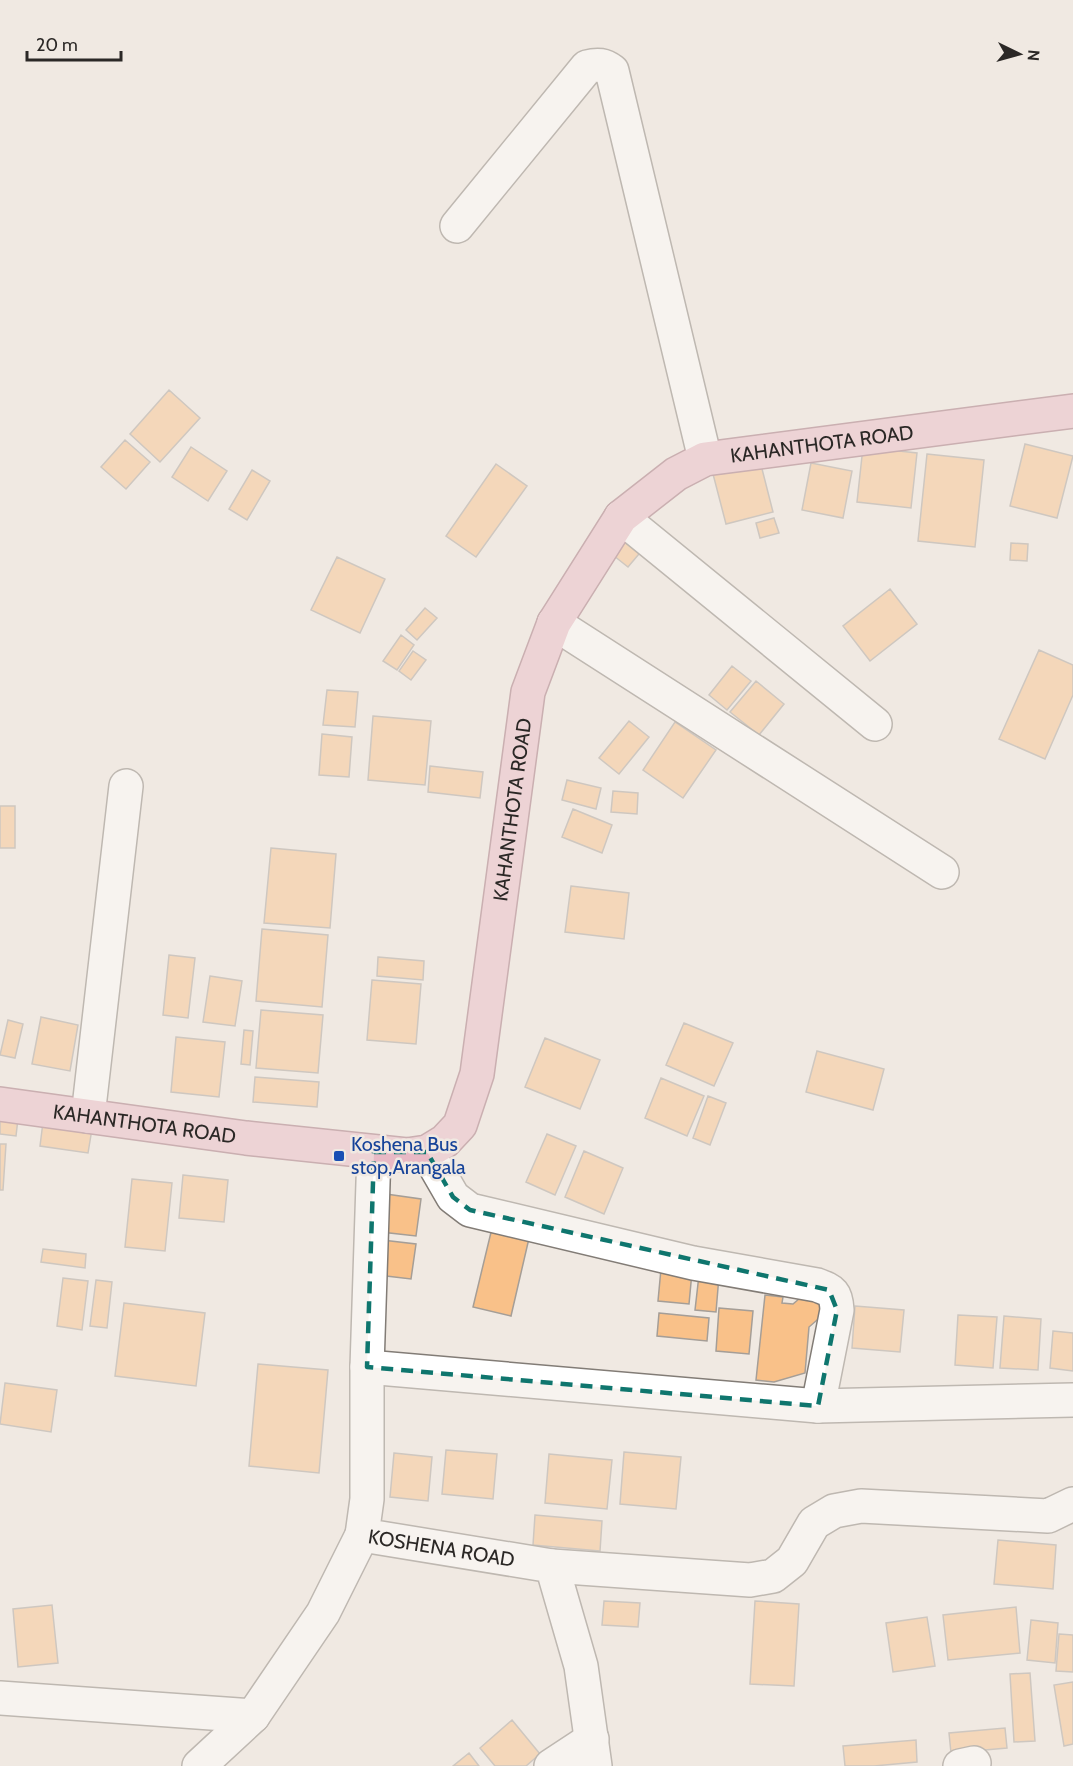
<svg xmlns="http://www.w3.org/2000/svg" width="1073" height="1766" viewBox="0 0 1073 1766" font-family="Cabin,sans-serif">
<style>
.building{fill:#f9c189;stroke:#a59e97;stroke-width:1.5}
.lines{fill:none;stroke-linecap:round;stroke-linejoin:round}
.minor-casing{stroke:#827c76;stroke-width:36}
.major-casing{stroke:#9b6875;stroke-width:36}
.minor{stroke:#fff;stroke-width:33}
.major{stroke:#e8b9c5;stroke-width:33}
.marked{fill:none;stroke:#0f766e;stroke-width:4.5;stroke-dasharray:12 8;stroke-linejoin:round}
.transit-dot{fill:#1a4fb4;stroke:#f0e9e2;stroke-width:2}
.labels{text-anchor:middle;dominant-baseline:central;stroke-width:5;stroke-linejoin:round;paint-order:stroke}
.street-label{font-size:20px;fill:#2b2826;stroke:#f0e9e2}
.transit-label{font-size:20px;fill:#164399;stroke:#f0e9e2;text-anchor:start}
</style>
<rect width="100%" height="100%" fill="#f0e9e2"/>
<path class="building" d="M169 390 200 418 160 462 130 434Z
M125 440 150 462 126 489 101 467Z
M1025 444 1073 456 1057 518 1010 506Z
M191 447 227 471 208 501 172 477Z
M863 447 917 453 911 508 857 502Z
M927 454 984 460 975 547 918 541Z
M760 461 773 512 726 524 713 474Z
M811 463 852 471 843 518 802 510Z
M496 464 527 486 476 557 446 536Z
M252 470 270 481 247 520 229 509Z
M774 518 779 533 760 538 756 523Z
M625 532 644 548 628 567 609 552Z
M1011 543 1028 544 1027 561 1010 560Z
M337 557 385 579 360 633 311 610Z
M890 589 917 624 870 661 843 626Z
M425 608 437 618 417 640 406 630Z
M401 635 414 645 397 670 383 661Z
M1039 650 1073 665V695L1045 759 999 739Z
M413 651 426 660 411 680 399 671Z
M732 666 751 681 727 710 709 695Z
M756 681 784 704 759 735 730 712Z
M327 690 358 692 355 727 323 725Z
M373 716 431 721 425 785 368 780Z
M629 721 649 737 619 774 599 758Z
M675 722 716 750 683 798 643 770Z
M322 734 352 737 349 777 319 775Z
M430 766 483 772 480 798 428 792Z
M567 780 601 788 596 809 562 800Z
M613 791 638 793 637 814 611 812Z
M0 806H15V848H0Z
M573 809 612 825 602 853 562 837Z
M271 848 336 854 330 928 264 923Z
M571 886 629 893 624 939 565 932Z
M262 929 328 935 322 1007 256 1001Z
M169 955 195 958 188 1018 163 1015Z
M378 957 424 961 423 980 377 976Z
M210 976 242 981 235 1026 203 1022Z
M372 980 421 984 416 1044 367 1040Z
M261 1010 323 1015 318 1073 256 1068Z
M41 1017 78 1025 70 1071 32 1064Z
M8 1020 23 1024 15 1058 0 1055Z
M684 1023 733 1043 714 1086 666 1065Z
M244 1030 253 1031 250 1065 241 1064Z
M176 1037 225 1042 219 1097 171 1092Z
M545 1038 600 1060 580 1109 525 1087Z
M817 1051 884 1069 873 1110 806 1092Z
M255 1077 319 1082 317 1107 253 1102Z
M661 1078 704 1096 687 1136 645 1118Z
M708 1096 726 1103 710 1145 693 1138Z
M0 1108 19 1110 16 1136 0 1134Z
M43 1122 92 1129 88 1153 40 1146Z
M547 1134 576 1146 555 1195 526 1182Z
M0 1144H6L3 1190H0Z
M584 1151 623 1168 604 1214 565 1197Z
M183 1175 228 1180 224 1222 179 1218Z
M132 1179 172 1183 165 1251 125 1247Z
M386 1194 421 1199 416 1236 381 1232Z
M493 1224 530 1234 511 1316 473 1307Z
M382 1240 416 1244 411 1279 378 1275Z
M43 1249 86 1254 85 1268 41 1262Z
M661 1269 692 1272 689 1304 658 1301Z
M699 1275 719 1276 716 1312 695 1310Z
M63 1278 88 1281 82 1330 57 1326Z
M96 1280 112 1282 107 1328 90 1326Z
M813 1287 831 1308 809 1327 805 1373 774 1382 756 1380 765 1295 783 1297 782 1303 793 1304Z
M124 1303 205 1313 196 1386 115 1376Z
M855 1306 904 1310 900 1352 852 1348Z
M719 1308 753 1311 749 1354 716 1351Z
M659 1313 709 1318 707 1341 657 1336Z
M958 1315 997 1317 993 1368 955 1365Z
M1004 1316 1041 1319 1038 1370 1000 1368Z
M1053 1331 1073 1333V1371L1050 1368Z
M258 1364 328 1370 319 1473 249 1466Z
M5 1383 57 1390 51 1432 0 1424Z
M446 1450 497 1454 493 1499 442 1494Z
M624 1452 681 1457 676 1509 620 1504Z
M394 1453 432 1457 428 1501 390 1497Z
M549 1454 612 1460 607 1509 545 1503Z
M535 1515 602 1521 600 1551 533 1545Z
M998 1540 1056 1545 1053 1589 994 1584Z
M604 1601 640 1603 638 1627 602 1625Z
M755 1601 799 1604 794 1686 750 1684Z
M52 1605 58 1663 18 1667 13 1609Z
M1016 1607 1020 1653 948 1660 943 1615Z
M927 1617 935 1666 893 1672 886 1623Z
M1031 1620 1058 1623 1055 1663 1027 1660Z
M1059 1634 1073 1635V1672L1056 1671Z
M1030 1673 1035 1741 1014 1742 1010 1674Z
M1073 1682V1744L1064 1746 1054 1685Z
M512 1720 540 1754 526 1766H495L480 1748Z
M1005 1728 1007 1748 951 1753 949 1733Z
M916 1740 917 1762 874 1766H845L843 1746Z
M469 1753 479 1766H453Z"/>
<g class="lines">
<g class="minor-casing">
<g id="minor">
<path d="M457 226 587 67C598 64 604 65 612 71L705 459"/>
<path d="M621 517 875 724"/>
<path d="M554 623 942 872"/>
<path d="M88 1116 126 786"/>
<path id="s1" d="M374 1152 367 1367V1499L362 1535 552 1566 581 1666 595 1766"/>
<path d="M427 1152 453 1197 470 1210 693 1263 817 1285C833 1291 836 1293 837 1310L818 1406"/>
<path d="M367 1367 818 1406 1073 1400"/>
<path d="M552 1566 750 1580 773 1576 792 1561 814 1523 834 1511 861 1506 1048 1516 1073 1504"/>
<path d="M0 1698 253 1716"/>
<path d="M199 1766 253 1716 323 1613 362 1535"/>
<path d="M551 1766 592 1739"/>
<path d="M960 1766 974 1763"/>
</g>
</g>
<g class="major-casing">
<g id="major">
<path id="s2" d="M0 1104 246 1138 407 1155 427 1152 445 1141 460 1125 477 1074 528 692 554 623 621 517 676 474 705 459 1073 411"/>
</g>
</g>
<use href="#minor" class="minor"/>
<use href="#major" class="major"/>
</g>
<path d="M0 0H1073V1766H0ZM374 1152H427L453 1197 470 1210 829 1290 837 1310 818 1406 367 1367Z" fill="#f0e9e2" fill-opacity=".55" fill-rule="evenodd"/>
<path class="marked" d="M374 1152H427L453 1197 470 1210 829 1290 837 1310 818 1406 367 1367Z"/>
<rect class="transit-dot" x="333" y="1150" width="12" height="12" rx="3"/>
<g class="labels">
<g class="street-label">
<text stroke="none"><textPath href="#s2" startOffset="1332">KAHANTHOTA ROAD</textPath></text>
<text stroke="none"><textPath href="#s2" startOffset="794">KAHANTHOTA ROAD</textPath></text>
<text stroke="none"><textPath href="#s2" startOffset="146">KAHANTHOTA ROAD</textPath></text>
<text stroke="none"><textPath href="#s1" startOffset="464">KOSHENA ROAD</textPath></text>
</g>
<g class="transit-label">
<text x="351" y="1144">Koshena Bus<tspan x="351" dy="23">stop,Arangala</tspan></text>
</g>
</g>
<g transform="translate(1019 54) rotate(95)" stroke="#f0e9e2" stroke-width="4.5" paint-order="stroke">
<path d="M0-4.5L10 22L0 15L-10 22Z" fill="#2b2826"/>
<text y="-9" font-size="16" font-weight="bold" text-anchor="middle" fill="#2b2826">N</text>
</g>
<path d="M27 51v9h94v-9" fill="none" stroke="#2b2826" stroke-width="3"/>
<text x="36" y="51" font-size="18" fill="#2b2826" stroke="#f0e9e2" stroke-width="4.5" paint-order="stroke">20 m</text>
</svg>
